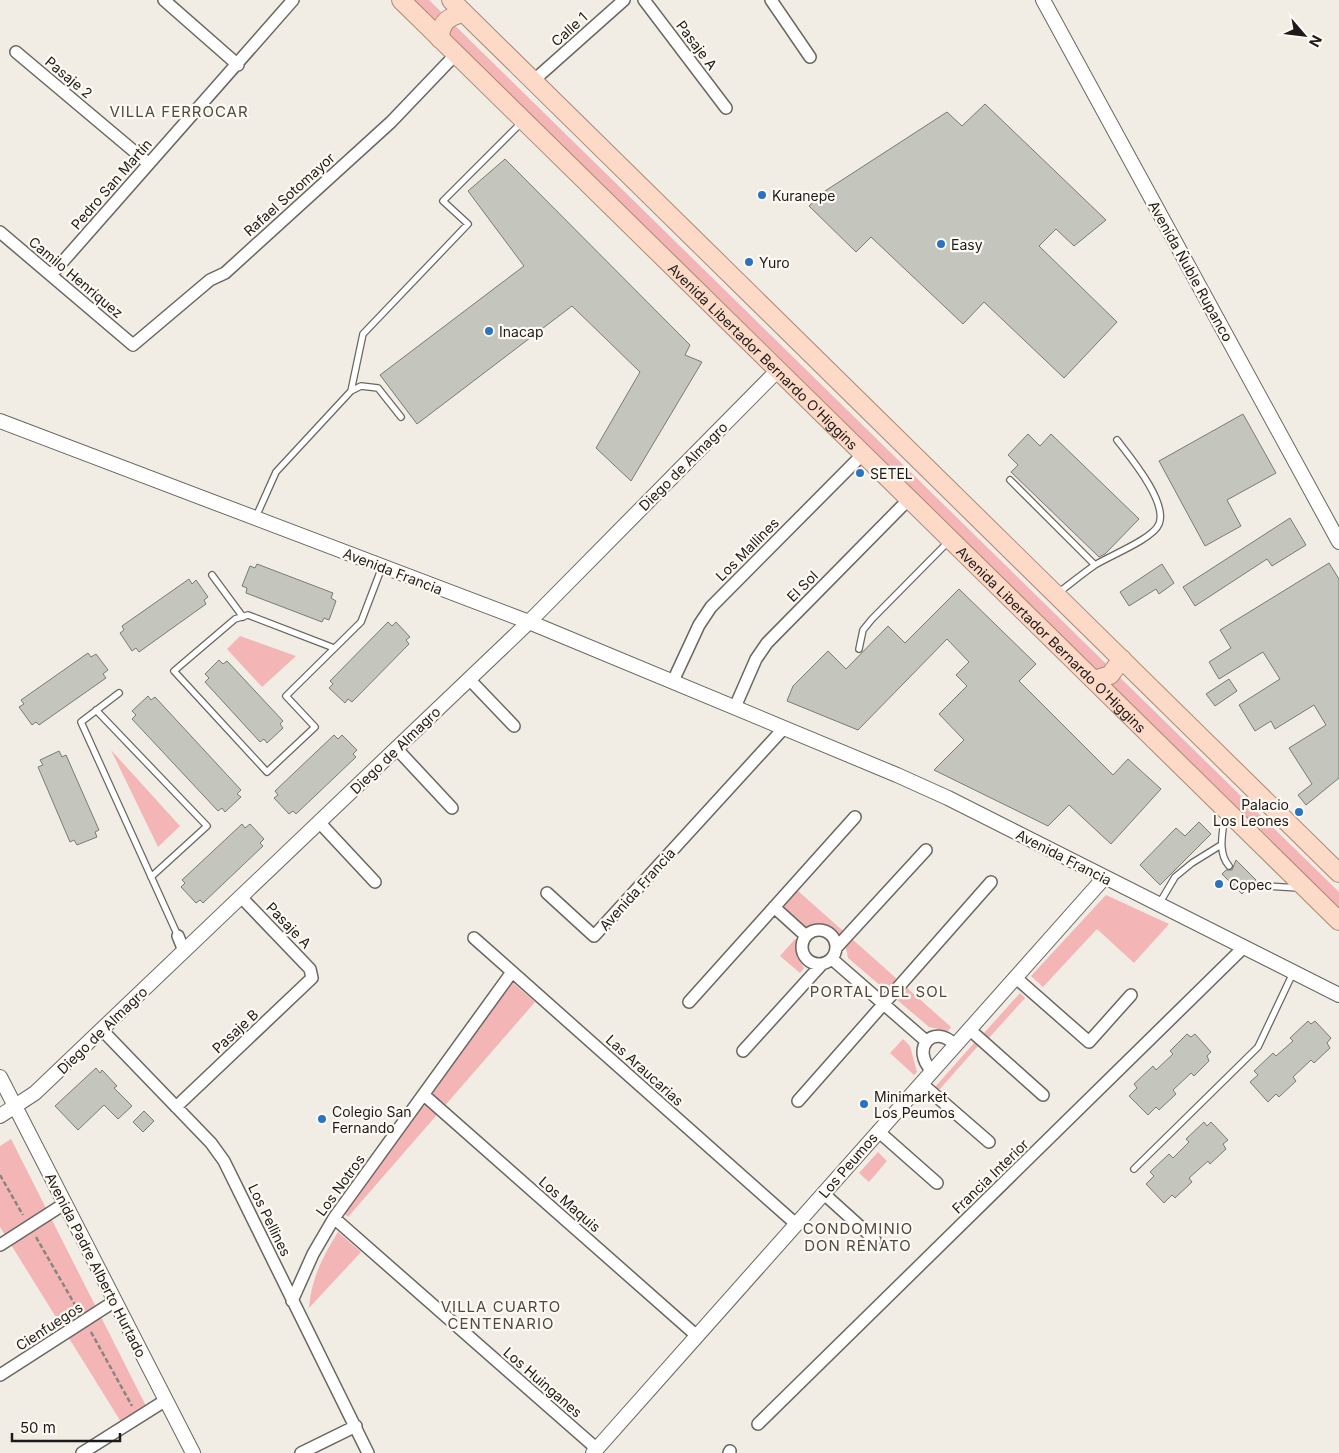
<svg xmlns="http://www.w3.org/2000/svg" width="1339" height="1453" viewBox="0 0 1339 1453" font-family="Inter,sans-serif">
<style>
.green{fill:#f4b5b7}
.building{fill:#c4c6be;stroke:#797b74}
.lines{fill:none;stroke-linecap:round;stroke-linejoin:round}
.service-casing{stroke:#6a6760;stroke-width:8}
.minor-casing{stroke:#6a6760;stroke-width:14}
.tertiary-casing{stroke:#6a6760;stroke-width:16}
.primary-casing{stroke:#ad8873;stroke-width:20}
.path{stroke:#898681;stroke-width:2.5;stroke-dasharray:5 2.5;stroke-linecap:butt}
.service{stroke:#fff;stroke-width:5.5}
.minor{stroke:#fff;stroke-width:11}
.tertiary{stroke:#fff;stroke-width:14}
.primary{stroke:#fddac8;stroke-width:18}
.poi-dot{fill:#2a73c3;stroke:#fefaf3;stroke-width:2}
.labels{text-anchor:middle;dominant-baseline:central;stroke-width:4.5;stroke-linejoin:round;paint-order:stroke}
.street-label{font-size:14px;fill:#1d1b19;stroke:#fefaf3}
.poi-label{font-size:14px;fill:#1d1b19;stroke:#fefaf3;text-anchor:start}
.neighbourhood-label{font-size:15px;letter-spacing:1px;fill:#4e4a44;stroke:#fefaf3}
</style>
<rect width="100%" height="100%" fill="#f1ede5"/>
<path class="green" d="M411 0H429L1242 797 1339 892V911Z
M240 636 296 656 262 687 227 649Z
M111 750 180 826 158 847Z
M797 890 951 1027 948 1031 929 1027 848 958C846 942 839 935 827 925L803 927 781 907Z
M1106 895 1169 924 1134 963 1097 929 1043 987 1031 976Z
M795 939 798 941 797 957 804 968 800 973 780 956Z
M512 982 535 1002 348 1217 345 1214Z
M1020 993 1025 998 989 1038 984 1033Z
M903 1039 910 1046 917 1072 914 1075 890 1053Z
M974 1043 978 1046 939 1090 935 1087Z
M11 1139 146 1406 121 1422 0 1227V1146Z
M878 1152 887 1161 869 1182 859 1173Z
M338 1232 361 1252 309 1308C311 1279 323 1256 338 1232Z"/>
<path class="building" d="M985 104 1106 220 1074 246 1056 229 1039 246 1117 322 1064 378 984 302 963 324 871 237 856 252 809 206 825 191 947 112 962 126Z
M505 159 690 345 685 355 702 362 631 481 596 448 640 372 572 306 417 424 380 375 524 266 468 191Z
M1243 414 1276 473 1227 500 1241 526 1205 546 1159 461Z
M1028 434 1040 446 1051 434 1139 519 1105 554 1099 557 1011 472 1018 465 1008 455Z
M1290 518 1306 545 1272 566 1267 559 1195 606 1183 587Z
M1329 563 1339 579V778L1306 805 1298 795 1312 784 1289 748 1326 725 1314 705 1275 729 1271 721 1255 731 1239 705 1280 679 1263 652 1219 679 1209 662 1231 648 1220 630Z
M257 564 333 593 331 598 336 601 329 620 324 618 322 622 246 593 247 588 242 586 250 566 255 568Z
M1162 564 1174 583 1159 594 1156 589 1129 606 1120 592Z
M189 579 192 584 196 580 208 597 204 600 206 604 139 652 136 648 132 651 120 633 124 630 122 626Z
M959 589 1036 664 1019 681 1113 775 1128 759 1161 789 1111 844 1069 805 1048 826 934 770 964 740 939 714 967 686 956 675 969 662 947 639 858 730 787 701 793 686 828 651 846 669 888 626 905 643Z
M388 622 392 626 396 622 410 637 406 640 409 644 352 702 348 699 345 703 329 688 333 684 330 681Z
M88 653 91 657 96 654 108 670 103 674 106 678 39 725 36 722 32 725 19 707 24 704 21 700Z
M219 660 223 664 227 661 283 721 280 724 283 728 267 743 264 739 260 742 205 682 209 678 205 674Z
M1229 679 1237 691 1215 706 1206 694Z
M148 696 151 700 155 697 241 790 237 794 241 797 225 812 222 808 218 811 132 719 136 715 132 711Z
M334 735 338 739 342 735 357 750 353 754 356 757 296 814 293 811 289 814 274 798 278 795 275 791Z
M59 751 62 757 66 755 99 830 95 832 97 837 77 845 74 840 70 842 38 767 43 765 40 760Z
M1199 822 1211 834 1160 885 1140 865 1176 828 1185 836Z
M242 824 245 828 250 824 264 839 260 843 263 846 203 903 200 900 196 903 181 887 185 883 182 880Z
M1236 860 1256 880 1248 882V888L1242 894 1222 874 1226 870H1232Z
M1308 1021 1311 1024 1315 1021 1331 1038 1327 1043 1330 1048 1314 1063 1311 1060 1293 1077 1296 1081 1279 1097 1276 1094 1268 1102 1250 1082 1258 1075 1254 1071 1273 1053 1276 1056 1293 1041 1290 1038Z
M1187 1034 1191 1037 1195 1034 1211 1052 1207 1056 1209 1061 1194 1076 1191 1073 1173 1090 1176 1094 1159 1110 1156 1107 1148 1115 1129 1096 1137 1088 1134 1084 1153 1066 1156 1070 1173 1054 1170 1051Z
M96 1068 100 1073 102 1070 117 1086 114 1088 132 1106 118 1119 104 1105 78 1130 55 1106Z
M144 1111 154 1121 143 1132 133 1122Z
M1204 1122 1207 1126 1211 1122 1228 1140 1223 1144 1226 1149 1210 1164 1208 1161 1189 1178 1192 1182 1175 1198 1172 1195 1164 1203 1146 1184 1154 1176 1150 1172 1169 1154 1173 1158 1189 1142 1186 1139Z"/>
<g class="lines">
<g class="service-casing">
<path id="service" d="M351 391 361 386 378 388 401 417
M1010 480 1095 565
M255 519 276 472 351 391 363 334 468 224 443 201 522 122
M212 575 243 617
M1058 593C1070 584 1082 574 1095 565 1109 556 1153 539 1159 524 1168 502 1130 457 1117 440
M334 648 248 615 235 619 174 671 267 772 315 727 286 696 361 622 382 567
M859 649 863 630 872 619 949 541
M119 693 81 722 178 936
M96 710 207 826 151 877
M1225 814C1223 832 1217 852 1229 866
M1252 885 1299 888
M1159 904 1175 877 1192 863 1221 845
M1134 1169 1258 1047 1293 973"/>
</g>
<g class="minor-casing">
<path id="minor" d="M164 0 238 65
M644 0 726 108
M771 0 810 57
M16 52 148 163
M533 81 624 0
M0 232 133 345 210 280 225 273 391 122 456 54
M51 275 293 0
M469 679 514 726
M673 681 699 625 711 607 863 454
M735 707 756 659 767 643 909 499
M396 748 452 808
M319 822 375 882
M547 893 594 936 784 728
M774 907 806 936
M802 947a17 17 0 1 1 34 0a17 17 0 1 1-34 0Z
M178 936 184 951
M474 938 796 1224
M836 948 926 850
M832 959 926 1041
M1015 977 1089 1042 1131 995
M689 1002 855 817
M969 1029 1043 1095
M102 1030 211 1143 224 1161 368 1453
M743 1051 822 964
M932 1071C910 1049 933 1022 955 1045
M921 1083 989 1142
M424 1095 697 1336
M798 1101 991 882
M176 1107 312 978 310 969 241 897
M878 1131 937 1183
M823 1193 875 1240
M334 1218 597 1449
M0 1245 64 1204
M292 1301 313 1254 334 1218 512 972
M0 1375 115 1301
M758 1424 1243 948
M82 1453 166 1400
M301 1453 356 1426
M729 1453 730 1451"/>
</g>
<g class="tertiary-casing">
<path id="tertiary" d="M1043 0 1339 542
M0 421 529 622 897 775 948 798 1339 995
M0 1077 193 1453
M0 1116 35 1093 529 622 778 370
M593 1453 1104 878"/>
</g>
<g class="primary-casing">
<g id="primary">
<path id="s1" d="M401 0 1339 921"/>
<path d="M451 0 1339 873"/>
<path d="M440 39C440 22 449 16 464 13"/>
<path d="M1094 680 1110 675 1122 659"/>
</g>
</g>
<path class="path" d="M0 1175 23 1215
M36 1237 78 1310
M91 1332 132 1406"/>
<use href="#service" class="service"/>
<use href="#minor" class="minor"/>
<use href="#tertiary" class="tertiary"/>
<use href="#primary" class="primary"/>
</g>
<g class="poi-dot">
<circle cx="762" cy="195" r="5"/>
<circle cx="941" cy="244" r="5"/>
<circle cx="749" cy="262" r="5"/>
<circle cx="489" cy="331" r="5"/>
<circle cx="860" cy="473" r="5"/>
<circle cx="1299" cy="812" r="5"/>
<circle cx="1219" cy="884" r="5"/>
<circle cx="864" cy="1104" r="5"/>
<circle cx="322" cy="1119" r="5"/>
</g>
<g class="labels">
<g class="street-label">
<text transform="translate(569 29) rotate(-42)">Calle 1</text>
<text transform="translate(697 45) rotate(53)">Pasaje A</text>
<text transform="translate(69 77) rotate(40)">Pasaje 2</text>
<text transform="translate(111 184) rotate(-49)">Pedro San Martín</text>
<text transform="translate(289 194) rotate(-42)">Rafael Sotomayor</text>
<text transform="translate(1191 271) rotate(61)">Avenida Ñuble Rupanco</text>
<text transform="translate(76 277) rotate(40)">Camilo Henríquez</text>
<text stroke="none"><textPath href="#s1" startOffset="508">Avenida Libertador Bernardo O'Higgins</textPath></text>
<text transform="translate(683 466) rotate(-45)">Diego de Almagro</text>
<text transform="translate(747 549) rotate(-45)">Los Mallines</text>
<text transform="translate(393 571) rotate(21)">Avenida Francia</text>
<text transform="translate(802 586) rotate(-45)">El Sol</text>
<text stroke="none"><textPath href="#s1" startOffset="912">Avenida Libertador Bernardo O'Higgins</textPath></text>
<text transform="translate(395 750) rotate(-44)">Diego de Almagro</text>
<text transform="translate(1064 857) rotate(27)">Avenida Francia</text>
<text transform="translate(637 889) rotate(-48)">Avenida Francia</text>
<text transform="translate(289 925) rotate(46)">Pasaje A</text>
<text transform="translate(102 1030) rotate(-44)">Diego de Almagro</text>
<text transform="translate(235 1031) rotate(-43)">Pasaje B</text>
<text transform="translate(645 1070) rotate(42)">Las Araucarias</text>
<text transform="translate(848 1165) rotate(-49)">Los Peumos</text>
<text transform="translate(990 1176) rotate(-44)">Francia Interior</text>
<text transform="translate(340 1185) rotate(-54)">Los Notros</text>
<text transform="translate(570 1204) rotate(41)">Los Maquis</text>
<text transform="translate(270 1220) rotate(64)">Los Pellines</text>
<text transform="translate(96 1265) rotate(63)">Avenida Padre Alberto Hurtado</text>
<text transform="translate(49 1326) rotate(-33)">Cienfuegos</text>
<text transform="translate(543 1382) rotate(41)">Los Huinganes</text>
</g>
<g class="poi-label">
<text x="772" y="195">Kuranepe</text>
<text x="951" y="244">Easy</text>
<text x="759" y="262">Yuro</text>
<text x="499" y="331">Inacap</text>
<text x="870" y="473">SETEL</text>
<text x="1289" y="804" text-anchor="end">Palacio<tspan x="1289" dy="16">Los Leones</tspan></text>
<text x="1229" y="884">Copec</text>
<text x="874" y="1096">Minimarket<tspan x="874" dy="16">Los Peumos</tspan></text>
<text x="332" y="1111">Colegio San<tspan x="332" dy="16">Fernando</tspan></text>
</g>
<g class="neighbourhood-label">
<text x="179" y="111">VILLA FERROCAR</text>
<text x="879" y="991">PORTAL DEL SOL</text>
<text x="858" y="1228">CONDOMINIO<tspan x="858" dy="17">DON RENATO</tspan></text>
<text x="501" y="1306">VILLA CUARTO<tspan x="501" dy="17">CENTENARIO</tspan></text>
</g>
</g>
<g transform="translate(1304 35) rotate(118)" stroke="#fefaf3" stroke-width="4" paint-order="stroke">
<path d="M0-4L9 19L0 12L-9 19Z" fill="#1d1b19"/>
<text y="-8" font-size="14" font-weight="bold" text-anchor="middle" fill="#1d1b19">N</text>
</g>
<path d="M12 1433v8h108v-8" fill="none" stroke="#1d1b19" stroke-width="2.5"/>
<text x="20" y="1433" font-size="15" fill="#1d1b19" stroke="#fefaf3" stroke-width="4" paint-order="stroke">50 m</text>
</svg>
